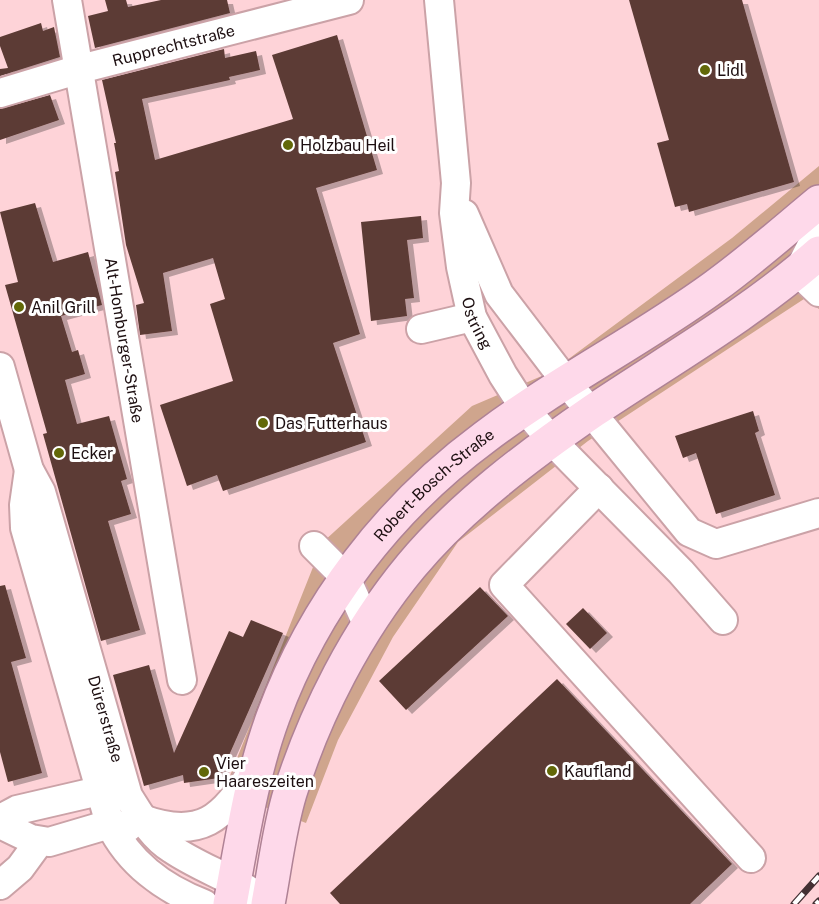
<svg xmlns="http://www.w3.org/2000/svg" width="819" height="904" viewBox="0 0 819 904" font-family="'Public Sans',sans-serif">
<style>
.green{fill:#cfa58d}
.building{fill:#5c3b35;filter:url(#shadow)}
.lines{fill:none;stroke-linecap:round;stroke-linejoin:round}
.minor-casing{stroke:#cba2a7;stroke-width:32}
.major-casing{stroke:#af8295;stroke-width:36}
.minor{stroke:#fff;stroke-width:28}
.major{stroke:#fed9ea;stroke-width:33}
.rail-casing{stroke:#433033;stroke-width:7}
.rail{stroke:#fff;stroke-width:4.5;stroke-dasharray:14;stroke-linecap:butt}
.poi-dot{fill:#626808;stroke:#fff;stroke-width:2}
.labels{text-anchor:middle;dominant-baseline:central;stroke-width:6;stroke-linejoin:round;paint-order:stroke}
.street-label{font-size:16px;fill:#1d0f11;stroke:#fff}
.poi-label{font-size:16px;fill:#1d0f11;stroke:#fff;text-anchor:start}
</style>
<defs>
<filter id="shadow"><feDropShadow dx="6" dy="4" stdDeviation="0" flood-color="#0004"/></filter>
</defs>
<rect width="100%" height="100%" fill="#fed3d8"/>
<path class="green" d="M819 166V309L804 299 588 441 458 542 393 637 338 740 306 823 224 791 323 542 472 406 551 372 732 238Z"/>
<path class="building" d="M105 0H126L128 7 161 0H227L230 13 95 48 88 16 108 11Z
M629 0H742L794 182 689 212 687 204 675 207 657 143 669 140Z
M41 23 43 31 54 27 60 57 0 76V69L8 68 0 46V37Z
M337 35 377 170 316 188 360 334 333 343 366 442 223 491 217 475 187 486 160 405 233 381 210 304 225 299 213 258 163 273 172 331 140 335 136 305 144 303 126 245 115 172 119 171 114 143H116L102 80 224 49 225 58 256 51 260 70 229 77 230 80 142 99 155 160 293 119 272 55Z
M50 95 59 120 0 140V109Z
M35 203 53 262 88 252 102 305 61 316 72 352 78 350 85 374 65 380 77 424 109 416 127 479 121 481 131 514 108 521 140 630 101 641 43 434 47 433 5 285 18 282 0 212Z
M421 216 423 238 407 240 414 298 405 299 407 316 371 321 361 222Z
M753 411 759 431 755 433 775 495 716 514 696 453 683 458 675 436Z
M5 585 26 658 11 662 42 773 8 782 0 752V586Z
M480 587 508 616 406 710 379 681Z
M583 608 607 633 590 649 566 624Z
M251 620 283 633 219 778 184 783 183 775 144 786 113 675 149 665 174 753 229 631 243 637Z
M557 679 732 864 690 904H340L330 893Z"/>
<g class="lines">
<g class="minor-casing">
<g id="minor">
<path id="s1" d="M67 0 182 680"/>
<path id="s2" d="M439 0 456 183 454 213 461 267 472 317 503 375 525 409 553 442 681 572 723 620"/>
<path id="s3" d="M0 93 80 69 349 0"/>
<path d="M464 214 499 294 567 383 689 532 716 544 819 513"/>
<path d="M819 231 798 272 819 292"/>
<path d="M421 329 472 317"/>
<path id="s4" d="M0 367 29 470 41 492 128 796C140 815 152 837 172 849 203 870 237 879 268 904"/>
<path d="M29 470 24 505 25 528 110 824C129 863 164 889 204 904"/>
<path d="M599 488 504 585 751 858"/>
<path d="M314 546 346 578 368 626"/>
<path d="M0 819 17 810 99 791 117 794"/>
<path d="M142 819C200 840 224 819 253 770"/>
<path d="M0 824 31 839 49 842 110 824 128 827"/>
<path d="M0 885 20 868 39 842"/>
</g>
</g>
<g class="major-casing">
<g id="major">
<path id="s5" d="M230 904C242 841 251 777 273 717 314 605 389 508 485 437 558 382 640 341 714 287 750 261 784 231 819 202"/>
<path d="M268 904C275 867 279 829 290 793 315 713 357 631 411 566 461 506 529 455 593 411 669 360 750 314 819 253"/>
</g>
</g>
<use href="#minor" class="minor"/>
<use href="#major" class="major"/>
<g class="rail-casing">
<path id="rail" d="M794 904 819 876
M816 904 819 901"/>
</g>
<use href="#rail" class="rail"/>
</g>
<g class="poi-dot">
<circle cx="705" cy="70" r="6"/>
<circle cx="288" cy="145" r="6"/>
<circle cx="19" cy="307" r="6"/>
<circle cx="263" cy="423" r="6"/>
<circle cx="59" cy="453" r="6"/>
<circle cx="552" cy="771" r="6"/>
<circle cx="204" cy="772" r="6"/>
</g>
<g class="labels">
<g class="street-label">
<text stroke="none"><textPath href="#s3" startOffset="180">Rupprechtstraße</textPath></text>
<text stroke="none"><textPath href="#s2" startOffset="327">Ostring</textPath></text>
<text stroke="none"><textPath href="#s1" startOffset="345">Alt-Homburger-Straße</textPath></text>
<text stroke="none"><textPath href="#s5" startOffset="478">Robert-Bosch-Straße</textPath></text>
<text stroke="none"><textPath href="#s4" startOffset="368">Dürerstraße</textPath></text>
</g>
<g class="poi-label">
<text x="717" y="70">Lidl</text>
<text x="300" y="145">Holzbau Heil</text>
<text x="31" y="307">Anil Grill</text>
<text x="275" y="423">Das Futterhaus</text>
<text x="71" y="453">Ecker</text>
<text x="216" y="763">Vier<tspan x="216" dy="18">Haareszeiten</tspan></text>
<text x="564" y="771">Kaufland</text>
</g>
</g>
</svg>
